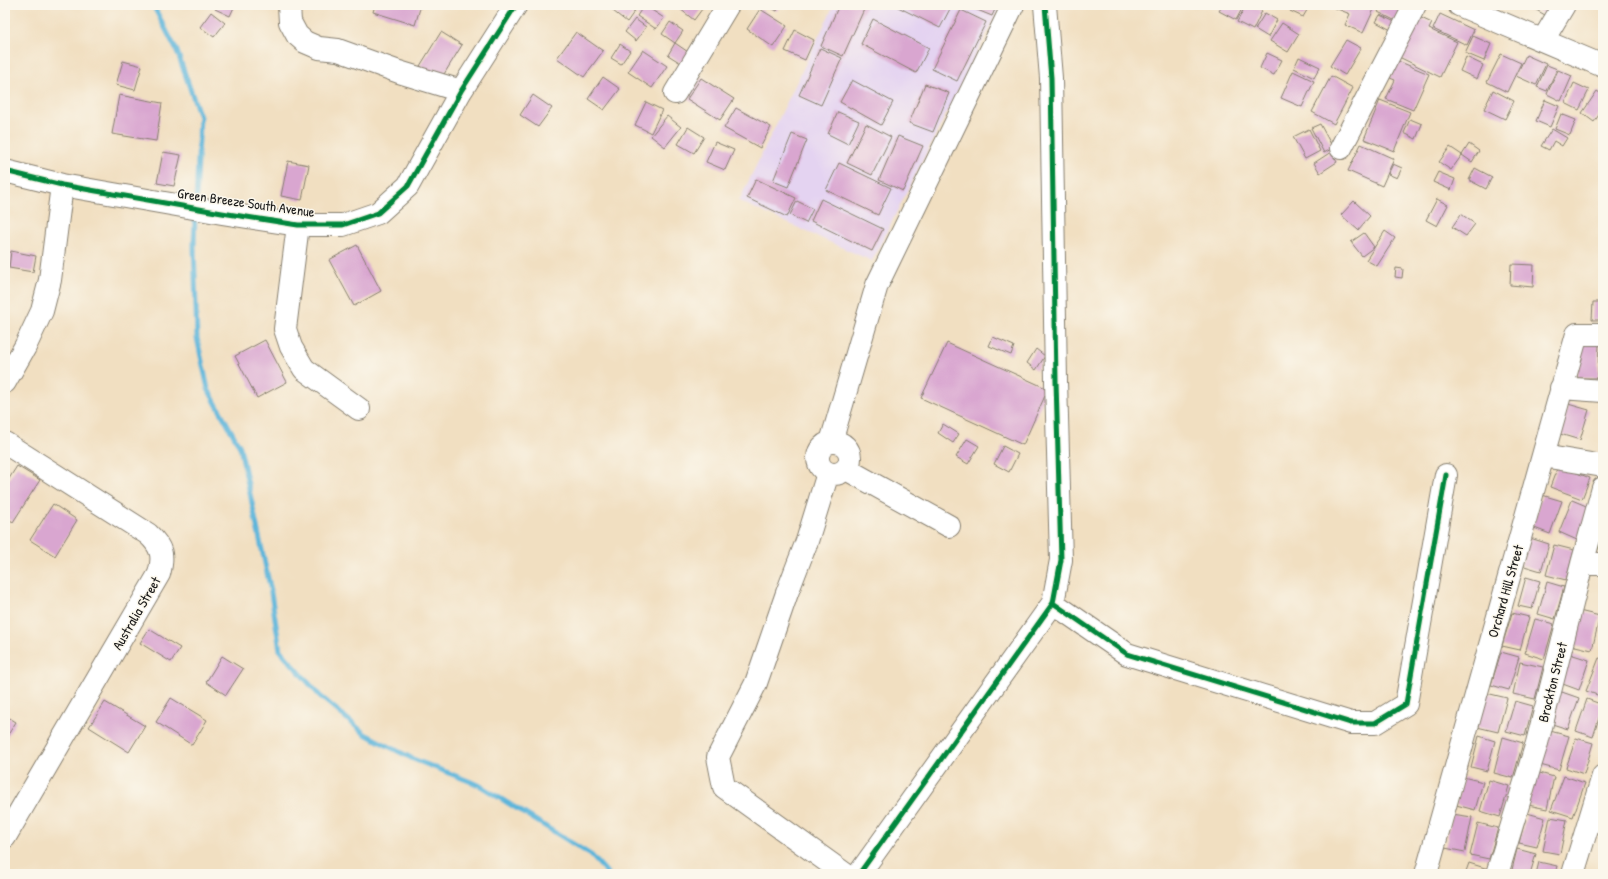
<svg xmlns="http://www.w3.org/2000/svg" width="1608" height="879" viewBox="0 0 1608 879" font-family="'Patrick Hand',sans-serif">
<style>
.built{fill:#e4d3f1}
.green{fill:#a9c56c;stroke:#627044}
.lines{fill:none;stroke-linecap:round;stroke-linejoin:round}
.stream{stroke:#5db5da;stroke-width:5}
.building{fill:#d9a6d0}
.minor-casing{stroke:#867e6e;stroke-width:24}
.major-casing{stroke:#867e6e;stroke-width:24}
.minor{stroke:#fff;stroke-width:22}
.major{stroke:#fff;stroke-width:22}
.cycleway-casing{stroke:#fbf7ec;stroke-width:8}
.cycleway{stroke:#00873e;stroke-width:5}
.labels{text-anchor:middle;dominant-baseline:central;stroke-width:3;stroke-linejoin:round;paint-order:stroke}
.street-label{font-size:14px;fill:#1c1c1c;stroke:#fbf7ec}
</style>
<rect width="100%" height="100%" fill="#fbf7ec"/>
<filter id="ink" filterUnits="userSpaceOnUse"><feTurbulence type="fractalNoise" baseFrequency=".025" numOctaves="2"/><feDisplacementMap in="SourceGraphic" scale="8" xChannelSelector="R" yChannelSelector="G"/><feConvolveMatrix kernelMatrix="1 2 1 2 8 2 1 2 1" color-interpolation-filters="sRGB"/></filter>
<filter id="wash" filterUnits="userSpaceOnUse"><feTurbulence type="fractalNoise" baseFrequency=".012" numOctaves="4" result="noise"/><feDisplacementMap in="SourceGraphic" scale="16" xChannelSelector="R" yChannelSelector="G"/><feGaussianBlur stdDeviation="0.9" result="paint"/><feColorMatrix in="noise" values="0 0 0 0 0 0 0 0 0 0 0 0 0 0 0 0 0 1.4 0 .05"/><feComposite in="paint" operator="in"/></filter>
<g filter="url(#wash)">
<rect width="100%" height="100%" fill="#f1dfc1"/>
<path class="built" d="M834 5H1001L872 261 739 201Z"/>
<path class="green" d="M1603 522V551H1597Z"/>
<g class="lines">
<path class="stream" d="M153 5 177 51 200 117 196 202
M195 214 194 246 197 338 208 389 240 447 270 587 280 650 320 696 365 734 413 759 479 785 591 855 608 874"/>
</g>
<g id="blocks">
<path class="building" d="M217 5H235L230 16 215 9Z
M375 5H421L415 25 373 12Z
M617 5H639L627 22 613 11Z
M644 5 664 18 656 29 637 16Z
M675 5H705L694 20Z
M766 5H780L777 11Z
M839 5H866L843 56 821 46Z
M894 5H952L940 28Z
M965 5H997L992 16Z
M1223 5H1244L1236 20 1219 11Z
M1246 5H1251L1262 11 1253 30 1237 22Z
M1293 5H1310L1303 17 1290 11Z
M1336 5H1376L1363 33 1345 25 1350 14 1335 8Z
M1382 5H1403V6L1396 21 1378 12Z
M1523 5H1560L1552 19 1531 7 1530 9Z
M760 9 787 26 773 47 747 29Z
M961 10 986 22 957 81 932 69Z
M211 12 225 23 214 37 200 27Z
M1265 13 1277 20 1268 37 1255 29Z
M1440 14 1474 30 1467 45 1433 29Z
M1380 15 1395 22 1391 30 1376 22Z
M1419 17 1432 23 1429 29 1457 42 1440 77 1399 57Z
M635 19 646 27 636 41 625 32Z
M873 19 929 48 916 73 861 44Z
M670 22 683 31 675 43 662 34Z
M1282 23 1299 34 1288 52 1270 41Z
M795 30 814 40 805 60 785 51Z
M441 32 462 45 441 79 420 66Z
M576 32 603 51 584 77 557 58Z
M1473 36 1491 44 1484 61 1465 53Z
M1346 40 1361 48 1345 75 1330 66Z
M675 43 691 54 684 65 668 55Z
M620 44 630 51 621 64 611 58Z
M820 48 842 58 821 105 799 95Z
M643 50 667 66 652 88 628 72Z
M1267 53 1282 60 1274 75 1260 68Z
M1501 54 1521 63 1507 92 1487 82Z
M1526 55 1546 64 1536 85 1516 76Z
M1299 57 1320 67 1314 78 1294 68Z
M1466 57 1483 65 1477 79 1460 71Z
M123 61 142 66 135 90 116 85Z
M1398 61 1429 74 1413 110 1386 99 1395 80 1390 78Z
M1547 65 1557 69 1547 91 1537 87Z
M1558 70 1572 76 1561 101 1547 94Z
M1293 71 1314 81 1302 107 1281 98Z
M1331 76 1353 88 1334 124 1312 112Z
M603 77 620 89 604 110 588 99Z
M701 78 734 99 720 120 687 99Z
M852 80 893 102 881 125 840 102Z
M1574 83 1589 90 1579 110 1565 103Z
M925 84 949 93 933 132 909 123Z
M1493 90 1514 101 1505 119 1484 109Z
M1597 91 1603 95V109L1594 122 1582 113Z
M119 95 162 103 156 141 112 134Z
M533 95 552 108 538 127 520 115Z
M1380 100 1410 112 1394 151 1364 139Z
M1545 100 1559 106 1550 127 1536 121Z
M646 102 662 110 651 133 635 125Z
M736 108 771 127 760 148 724 128Z
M838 112 859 121 848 144 828 134Z
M1561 114 1576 120 1570 135 1555 129Z
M667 116 681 127 665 147 651 136Z
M1410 119 1422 124 1416 139 1404 133Z
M866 124 891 137 872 175 847 163Z
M1320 124 1333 148 1324 153 1311 128Z
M688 127 704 137 694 153 678 144Z
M1309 129 1320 151 1305 159 1293 137Z
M1552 129 1567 138 1562 146 1554 141 1549 150 1541 146Z
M792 134 807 140 788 187 773 181Z
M898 136 923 146 903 191 879 180Z
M715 142 734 150 725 170 706 162Z
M1361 144 1394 159 1382 186 1348 171Z
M1469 144 1479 151 1472 162 1462 155Z
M1450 147 1462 155 1451 170 1439 162Z
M163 152 181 155 174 186 157 183Z
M1331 152 1337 162 1320 173 1314 163Z
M288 161 309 165 302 200 281 196Z
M839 163 891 188 878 215 826 190Z
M1393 164 1402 168 1397 178 1388 174Z
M1475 168 1492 177 1486 189 1469 180Z
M1438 172 1455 179 1451 190 1433 182Z
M756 179 796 198 787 217 747 198Z
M821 199 883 229 872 251 811 221Z
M1437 199 1448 205 1437 226 1426 220Z
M797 201 813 209 806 223 790 215Z
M1354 201 1370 216 1358 230 1341 215Z
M1461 214 1475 224 1466 236 1452 227Z
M1385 231 1395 238 1377 266 1366 260Z
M1364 233 1374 247 1362 256 1351 242Z
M357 245 381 291 354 306 329 260Z
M11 251 36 256 33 272 9 268Z
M1511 264 1534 265 1533 287 1510 285Z
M1396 268 1403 269 1402 278 1395 277Z
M1593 302H1603V320H1592Z
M993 337 1014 346 1011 355 989 346Z
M265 340 287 382 257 398 235 356Z
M947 343 1048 389 1023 445 921 398Z
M1578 343H1599L1598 378H1577Z
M1036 349 1045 356 1036 370 1027 363Z
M1568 404 1589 410 1580 440 1560 434Z
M943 424 959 434 953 443 938 433Z
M967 439 979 446 968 464 956 457Z
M1003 446 1018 454 1009 472 994 464Z
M17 466 40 480 13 522 5 517V485Z
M1558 466 1590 478 1582 499 1550 487Z
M1542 495 1562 501 1550 534 1532 527Z
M1572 500 1591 508 1577 540 1559 532Z
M53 504 77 520 55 556 30 540Z
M1530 538 1549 544 1541 571 1521 565Z
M1554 545 1574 550 1566 580 1546 575Z
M1526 577 1540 581 1532 609 1518 606Z
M1547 582 1564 587 1555 619 1538 614Z
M1579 611 1600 616 1592 650 1571 645Z
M1512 613 1529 617 1520 650 1502 646Z
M1535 619 1554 624 1544 659 1525 653Z
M149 629 180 648 171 662 140 643Z
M1501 652 1519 657 1509 690 1491 685Z
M1570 654 1589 660 1579 690 1560 683Z
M222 656 243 669 226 695 206 682Z
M1599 658 1603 659V697L1586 691Z
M1520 662 1543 667 1535 699 1513 694Z
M1559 691 1579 698 1568 729 1549 723Z
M1486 693 1507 698 1498 732 1477 727Z
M171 698 207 720 192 745 156 722Z
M1587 699 1603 705 1593 737 1576 731Z
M1515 701 1533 706 1525 736 1506 731Z
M105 702 145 726 129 752 89 727Z
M8 717 16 722 6 738 5 737V722Z
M1550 731 1569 736 1559 770 1540 765Z
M1479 736 1495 741 1487 771 1471 767Z
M1503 737 1523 743 1513 778 1494 773Z
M1576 738 1593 743 1584 774 1566 768Z
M1536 772 1554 777 1547 809 1528 805Z
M1564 776 1585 783 1573 817 1551 810Z
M1463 777 1483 782 1475 810 1456 805Z
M1489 780 1509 786 1500 817 1480 811Z
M1527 813 1545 818 1537 847 1519 843Z
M1452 814 1472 817 1465 852 1445 848Z
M1550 817 1567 820 1560 854 1543 851Z
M1478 823 1498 828 1489 859 1470 855Z
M1517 849 1536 854 1530 874H1511Z
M1539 862 1557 866 1555 874H1536Z
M1469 863 1488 869 1486 874H1465Z"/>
</g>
</g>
<g filter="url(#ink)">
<use href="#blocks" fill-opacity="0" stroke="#867e6e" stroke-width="1"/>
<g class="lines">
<g class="minor-casing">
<path id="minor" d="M289 5 290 22 297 35 305 42 319 48 338 50 399 72 461 91
M1543 40 1564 5
M675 93 728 5
M1341 148 1415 5
M5 171 62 185 222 213 298 225H343L378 213 408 186 461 91 516 5
M298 225 285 329 291 347 304 369 359 409
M5 382 25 347 42 311 50 280 62 185
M1561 388 1603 391
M831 442 877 285 1013 5
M818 458a16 16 0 1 1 32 0a16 16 0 1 1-32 0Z
M5 443 148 534C162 547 164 556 159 574L5 837
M1543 456 1603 466
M846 469 949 526
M828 473 807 541 787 593 756 683 718 757 724 787 845 874
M1582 564H1603
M1053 603 1127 654 1351 723H1375L1406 704 1446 475
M859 874 1053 603 1061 560 1056 381 1051 78 1045 5
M1426 874 1577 334H1603
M1497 874 1537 743 1582 564 1603 488
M1573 874 1603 776"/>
</g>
<g class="major-casing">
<path id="major" d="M1459 5 1603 66"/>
</g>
<use href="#minor" class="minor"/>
<use href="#major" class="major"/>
<g class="cycleway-casing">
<path id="cycleway" d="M5 171 62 185 222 213 298 225H343L378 213 408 186 461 91 516 5
M1053 603 1127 654 1351 723H1375L1406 704 1446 475
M859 874 1053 603 1061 560 1056 381 1051 78 1045 5"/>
</g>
<use href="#cycleway" class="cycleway"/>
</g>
</g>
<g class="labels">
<g class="street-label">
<text transform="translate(246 202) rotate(8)">Green Breeze South Avenue</text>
<text transform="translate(1505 591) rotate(-74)">Orchard Hill Street</text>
<text transform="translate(136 613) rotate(-60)">Australia Street</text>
<text transform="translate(1552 682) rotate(-76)">Brockton Street</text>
</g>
</g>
<rect width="1608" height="879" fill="none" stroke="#fbf7ec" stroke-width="20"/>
</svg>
